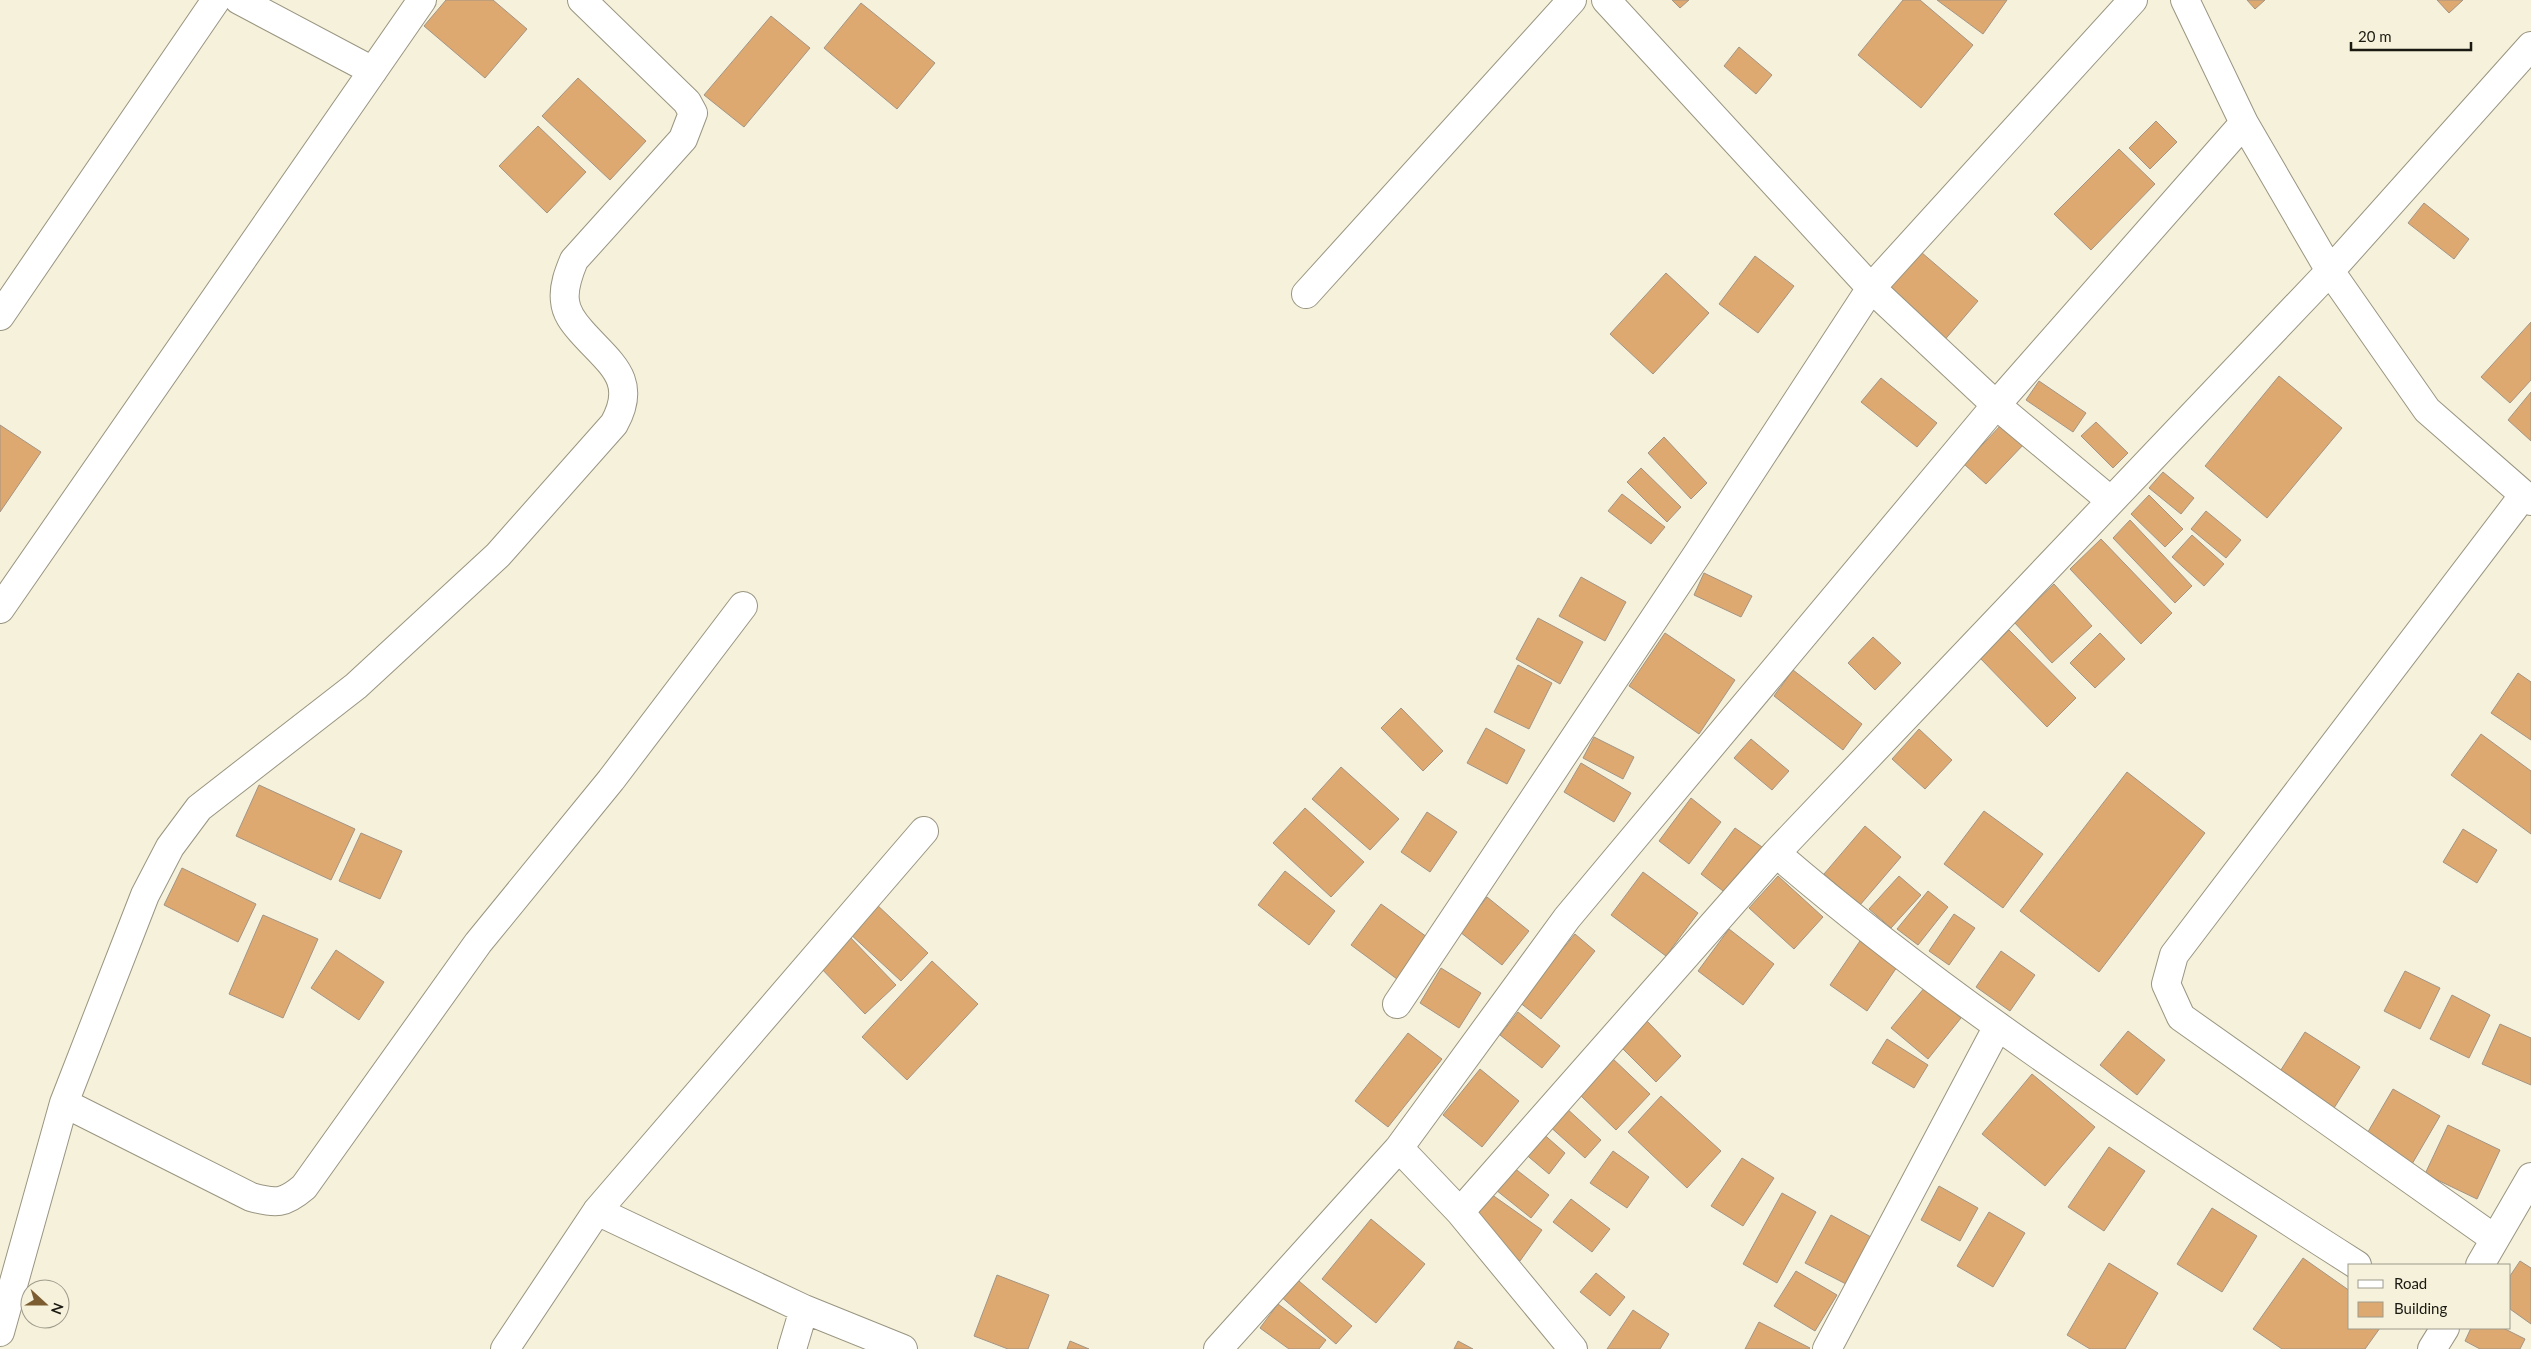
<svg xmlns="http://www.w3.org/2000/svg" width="2531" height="1349" viewBox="0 0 2531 1349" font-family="Lato,sans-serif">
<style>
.building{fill:#dea971;stroke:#a39484}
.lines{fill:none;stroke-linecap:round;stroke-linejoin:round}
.minor-casing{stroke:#999581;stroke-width:30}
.minor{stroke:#fff;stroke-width:28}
</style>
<rect width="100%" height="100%" fill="#f5f1db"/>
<path class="building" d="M446 0H493L527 29 485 78 424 26Z
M1672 0H1689L1680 8Z
M1903 0H1920L1973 45 1921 108 1858 55Z
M1937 0H2007L1983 34Z
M2247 0H2265L2255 9Z
M2437 0H2463L2449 13Z
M861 3 935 63 897 109 824 48Z
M771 16 810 48 744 127 704 95Z
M1739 47 1772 75 1756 94 1724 66Z
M578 78 646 141 610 180 542 116Z
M2156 121 2177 142 2150 169 2129 148Z
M538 126 586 172 547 213 499 166Z
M2119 149 2155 184 2091 250 2054 214Z
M2424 203 2469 239 2454 259 2408 223Z
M1921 252 1978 301 1942 343 1885 294Z
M1755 256 1794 286 1758 333 1719 304Z
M1666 273 1709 313 1653 374 1610 334Z
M2531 322V380L2510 403 2481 377Z
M2279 376 2342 428 2267 518 2205 466Z
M1881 378 1937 423 1917 447 1861 402Z
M2039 381 2086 413 2073 432 2026 400Z
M2531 392V441L2508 420Z
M2096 422 2128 453 2113 468 2081 436Z
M2003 423 2025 443 1986 484 1964 464Z
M0 425 41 452 0 512Z
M1664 437 1707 483 1691 499 1648 453Z
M1641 468 1681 507 1667 522 1627 482Z
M2163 472 2194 498 2181 514 2149 488Z
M1622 494 1665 527 1651 544 1608 511Z
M2149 495 2183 529 2165 547 2131 514Z
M2206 511 2241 540 2226 558 2191 529Z
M2130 520 2192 586 2175 603 2113 538Z
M2192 535 2224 564 2204 586 2172 557Z
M2101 539 2172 613 2141 644 2070 569Z
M1704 573 1752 596 1741 617 1694 595Z
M1581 577 1626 602 1605 641 1559 616Z
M2054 584 2092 626 2052 663 2014 622Z
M1538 618 1583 642 1560 684 1516 659Z
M2009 630 2076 698 2047 727 1980 658Z
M1665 633 1735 680 1699 734 1629 686Z
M2100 633 2125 659 2095 688 2070 663Z
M1873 637 1901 663 1875 690 1848 663Z
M1518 665 1552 683 1529 729 1494 712Z
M1793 670 1862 724 1843 750 1774 696Z
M2518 673 2531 682V740L2491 713Z
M1401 708 1443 751 1423 771 1381 728Z
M1486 728 1525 750 1507 784 1467 763Z
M1919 729 1952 760 1925 789 1892 759Z
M2481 734 2531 771V834L2451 775Z
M1594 737 1634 757 1623 779 1583 758Z
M1751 739 1789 771 1772 790 1734 758Z
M1581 763 1631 793 1614 822 1564 792Z
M1341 767 1399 819 1370 850 1312 799Z
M2127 772 2205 833 2099 972 2020 911Z
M259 785 355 829 331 880 236 836Z
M1691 798 1721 822 1689 864 1659 841Z
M1305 808 1364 862 1331 897 1273 843Z
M1984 811 2043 854 2003 908 1944 864Z
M1427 812 1457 832 1430 872 1401 852Z
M1865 826 1901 857 1860 905 1824 874Z
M1735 828 1762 847 1727 894 1701 874Z
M2463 829 2497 850 2477 883 2443 862Z
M361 833 402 851 380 899 339 881Z
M182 868 256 904 238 942 164 905Z
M1285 871 1335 911 1309 945 1258 905Z
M1643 872 1698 913 1666 956 1611 915Z
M1778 876 1823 917 1794 949 1749 908Z
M1899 876 1921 895 1891 928 1869 909Z
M1928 891 1948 907 1918 945 1897 929Z
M1487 897 1529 931 1502 965 1460 932Z
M875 903 928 953 901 981 848 932Z
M1381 904 1427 937 1397 979 1351 945Z
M1954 914 1975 928 1949 965 1929 951Z
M263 915 318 939 283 1018 229 994Z
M1729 929 1774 964 1743 1005 1698 971Z
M1575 934 1595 951 1541 1019 1519 1002Z
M848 935 896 985 865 1014 818 965Z
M1860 941 1897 967 1867 1011 1830 985Z
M336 950 384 982 359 1020 311 988Z
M2001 951 2035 975 2010 1011 1976 987Z
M932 961 978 1004 907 1080 862 1037Z
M1441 968 1481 993 1459 1028 1420 1003Z
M2405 971 2440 988 2420 1029 2384 1011Z
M1925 987 1961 1018 1928 1059 1891 1028Z
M2452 995 2490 1015 2469 1058 2430 1039Z
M1518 1012 1560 1046 1542 1068 1500 1035Z
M1646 1020 1681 1056 1656 1082 1620 1046Z
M2500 1024 2531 1038V1085L2482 1064Z
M2128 1031 2165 1060 2137 1095 2100 1065Z
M2305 1032 2360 1067 2334 1108 2279 1073Z
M1408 1033 1442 1059 1388 1127 1355 1101Z
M1887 1039 1928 1065 1914 1088 1872 1063Z
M1611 1057 1650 1094 1616 1130 1578 1093Z
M1480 1069 1519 1101 1482 1147 1443 1115Z
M2032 1074 2095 1127 2045 1186 1982 1134Z
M2393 1089 2440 1116 2412 1164 2365 1137Z
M1661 1096 1721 1151 1687 1188 1628 1132Z
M1564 1106 1601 1140 1585 1158 1547 1124Z
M2448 1125 2500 1150 2477 1199 2425 1174Z
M1540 1131 1565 1153 1549 1174 1523 1152Z
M2109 1147 2145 1171 2104 1231 2068 1207Z
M1613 1151 1649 1177 1627 1208 1590 1183Z
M1742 1158 1774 1178 1743 1226 1711 1206Z
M1509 1164 1549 1195 1531 1218 1491 1186Z
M1939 1186 1978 1208 1960 1241 1921 1220Z
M1488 1192 1542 1230 1520 1261 1466 1222Z
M1782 1193 1816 1212 1777 1283 1743 1264Z
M1571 1199 1610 1229 1592 1252 1553 1222Z
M2212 1208 2257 1236 2222 1292 2177 1264Z
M1989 1212 2025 1233 1993 1287 1957 1266Z
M1831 1215 1871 1237 1846 1284 1805 1263Z
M1371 1219 1425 1264 1376 1323 1322 1279Z
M2303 1258 2350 1291V1328H2380L2365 1349H2282L2253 1329Z
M2520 1261 2531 1268V1324L2510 1309V1276Z
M2109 1263 2158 1293 2125 1349H2090L2067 1335Z
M1796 1271 1837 1295 1815 1331 1774 1306Z
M1596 1273 1625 1297 1610 1316 1580 1292Z
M997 1275 1049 1295 1028 1349H1008L974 1336Z
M1293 1276 1352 1326 1336 1344 1279 1295Z
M1278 1304 1326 1340 1319 1349H1289L1260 1328Z
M1633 1310 1669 1334 1660 1349H1607Z
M1759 1322 1810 1348 1809 1349H1745Z
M2471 1328H2503L2525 1339 2520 1349H2480L2465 1341Z
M1070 1341 1089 1349H1067Z
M1458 1341 1473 1349H1454Z"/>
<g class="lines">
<g class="minor-casing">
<path id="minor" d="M239 0 373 71
M1606 0 1871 288 1996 405 2111 501
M2185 0 2244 123 2330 271 2427 410 2531 501
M1306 294 1572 0
M0 316 216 0
M0 609 422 0
M1776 853 2330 271 2531 46
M1397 1004 1698 553 1871 288 2133 0
M64 1103 251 1197C276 1204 284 1204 304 1187L478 943 611 780 743 606
M1399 1148 1460 1212
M597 1211 804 1309
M2495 1239 2181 1017 2166 984 2174 955 2523 496
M2480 1265 2531 1177
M0 1332 64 1103 145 895 170 847 199 808 356 686 498 555 614 424C639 379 609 363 581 331 573 322 566 313 565 301 563 287 569 272 574 260L683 139 693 113 687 102 582 0
M505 1349 597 1211 924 831
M792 1349 804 1309 903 1349
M1218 1349 1399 1148 1567 918 1996 405 2244 123
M1573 1349 1460 1212 1776 853C1956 1008 2158 1138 2357 1265
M1827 1349 1998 1026
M2432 1349 2445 1328"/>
</g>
<use href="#minor" class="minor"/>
</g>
<rect x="2348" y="1264" width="162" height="65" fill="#f5f1db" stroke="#9e9b8b"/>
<rect x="2358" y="1280" width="25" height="8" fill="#ffffff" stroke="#9e9b8b"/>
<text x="2394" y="1289" font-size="15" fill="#1b1a12">Road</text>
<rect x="2358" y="1302" width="25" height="15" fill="#dea971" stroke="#9e9b8b"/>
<text x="2394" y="1314" font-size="15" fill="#1b1a12">Building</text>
<g transform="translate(45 1304) rotate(111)"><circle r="24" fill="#f5f1db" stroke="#9e9b8b"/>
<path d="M0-4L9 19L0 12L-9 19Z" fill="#7c5d32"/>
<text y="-8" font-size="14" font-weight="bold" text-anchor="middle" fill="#1b1a12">N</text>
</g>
<path d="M2351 42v8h120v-8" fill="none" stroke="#1b1a12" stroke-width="2.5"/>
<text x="2358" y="42" font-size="15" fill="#1b1a12" stroke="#f5f1db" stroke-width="4" paint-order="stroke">20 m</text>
</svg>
